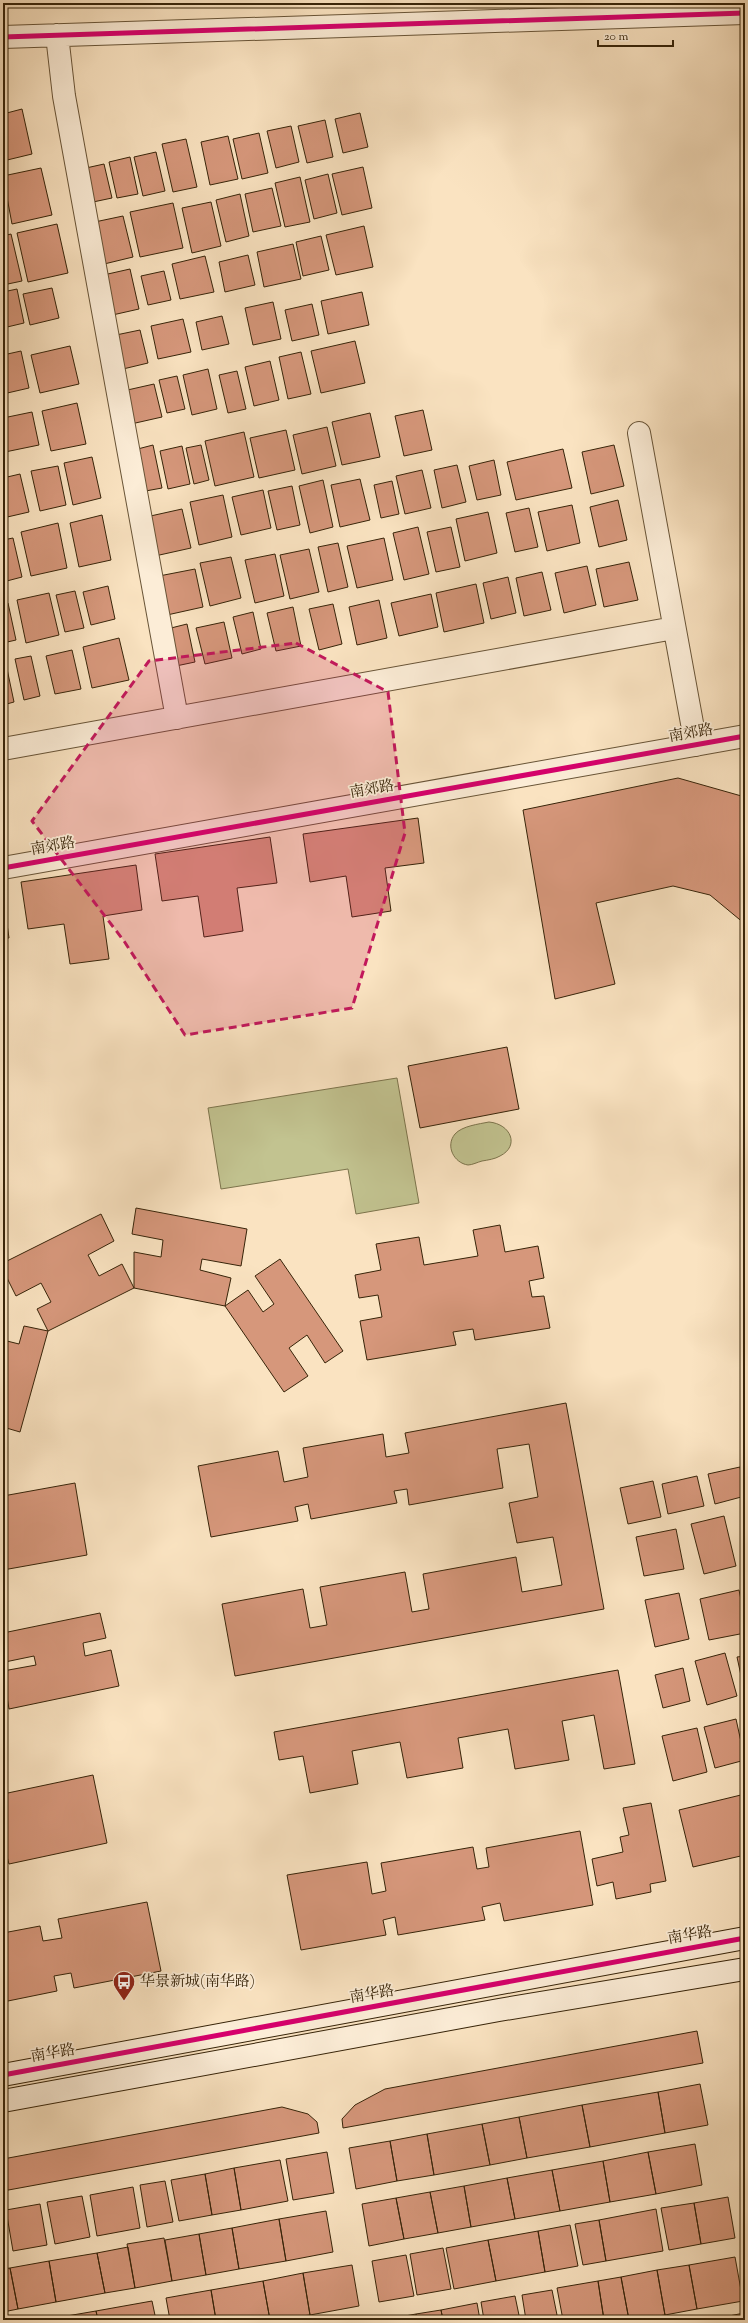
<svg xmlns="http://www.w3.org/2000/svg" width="748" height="2323" viewBox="0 0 748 2323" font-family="'Sorts Mill Goudy','Noto Serif SC',serif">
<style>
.garden{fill:#c2c390;stroke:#7c744c}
.building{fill:#d6977b;stroke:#372409}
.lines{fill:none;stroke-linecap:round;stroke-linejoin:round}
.street-casing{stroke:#685437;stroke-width:24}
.secondary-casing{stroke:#372409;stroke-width:24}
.street{stroke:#fcedd7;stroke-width:22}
.secondary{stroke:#fcedd7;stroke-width:22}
.cycleway-casing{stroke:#fcedd7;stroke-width:8}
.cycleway{stroke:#d6006c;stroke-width:5}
.marked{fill:#c2185b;fill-opacity:0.2;stroke:#c2185b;stroke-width:3;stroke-dasharray:8 5;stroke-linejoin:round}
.labels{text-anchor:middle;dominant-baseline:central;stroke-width:3.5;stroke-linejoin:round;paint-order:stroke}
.street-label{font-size:15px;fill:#372409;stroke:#fcedd7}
.poi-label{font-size:15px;fill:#372409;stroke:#fcedd7;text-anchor:start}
</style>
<rect width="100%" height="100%" fill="#fae3c1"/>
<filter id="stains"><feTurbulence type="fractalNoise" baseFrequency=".005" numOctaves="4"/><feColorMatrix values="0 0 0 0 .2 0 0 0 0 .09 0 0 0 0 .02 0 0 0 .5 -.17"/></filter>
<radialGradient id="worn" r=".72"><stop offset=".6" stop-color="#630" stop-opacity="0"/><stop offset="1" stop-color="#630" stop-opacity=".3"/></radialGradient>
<path class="garden" d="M397 1078 419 1203 356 1214 348 1169 221 1189 208 1108Z
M489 1122C511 1124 520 1146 500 1156 495 1159 488 1160 482 1161 478 1162 472 1165 468 1165 454 1163 445 1146 455 1134 462 1126 479 1124 489 1122Z"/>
<path class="building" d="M22 109 32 154 3 161V114Z
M360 113 368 147 343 153 335 119Z
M325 120 333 157 307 163 298 126Z
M291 126 299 162 276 168 267 131Z
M259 133 268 173 242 179 233 139Z
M228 136 238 179 210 185 201 142Z
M186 139 197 187 173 192 162 144Z
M156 152 165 191 143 196 134 157Z
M130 157 138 194 117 198 109 162Z
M104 164 112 198 93 202 86 168Z
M363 167 372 208 342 215 332 174Z
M41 168 52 215 12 224 3 176Z
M328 174 337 213 314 219 305 180Z
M300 177 310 222 285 227 275 183Z
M272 188 281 226 253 232 245 194Z
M240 194 249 236 226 242 216 200Z
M211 202 221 246 192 253 182 208Z
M173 203 183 248 140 257 130 212Z
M123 216 133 257 100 265 90 223Z
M57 224 68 273 28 282 17 233Z
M364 226 373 267 336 275 326 235Z
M11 234 22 281 3 285V236Z
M321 236 329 270 303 276 296 242Z
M293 244 301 279 264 287 257 252Z
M248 255 255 285 225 292 219 262Z
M205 256 214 292 180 299 172 264Z
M130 269 139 309 108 316 99 276Z
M164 271 171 300 148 305 141 276Z
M52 288 59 318 30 325 23 294Z
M17 289 24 323 3 328V292Z
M362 292 369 325 328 334 321 301Z
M273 302 281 339 253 345 245 308Z
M312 304 319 335 292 341 285 310Z
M222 316 229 344 202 350 196 322Z
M183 319 191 352 158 359 151 326Z
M140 330 148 363 123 369 116 335Z
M355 341 365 383 321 393 311 351Z
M70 346 79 384 40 393 31 355Z
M21 351 29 388 3 394V355Z
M301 352 311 394 288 399 279 357Z
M270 361 279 400 254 406 245 367Z
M208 369 217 409 192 415 183 375Z
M237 371 246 409 228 413 219 375Z
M177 376 185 409 167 413 159 380Z
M154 384 162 417 131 424 123 391Z
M77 403 86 444 51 451 42 411Z
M423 410 432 450 404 456 395 416Z
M32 412 39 445 5 452 3 441V418Z
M370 413 380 457 342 465 332 422Z
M327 427 336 466 302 474 293 435Z
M286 430 295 470 259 478 250 438Z
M244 432 254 477 215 486 205 441Z
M153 445 162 488 140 492 130 451Z
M201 445 209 480 194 484 186 448Z
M614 445 624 486 591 494 582 452Z
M182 446 190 484 168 489 160 451Z
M563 449 572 488 516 500 507 462Z
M92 457 101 498 73 505 64 463Z
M494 460 501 495 477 500 469 466Z
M457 465 466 502 442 508 434 470Z
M58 466 66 505 40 511 31 471Z
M422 470 431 508 405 514 396 476Z
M20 474 29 512 3 518V478Z
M360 479 370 520 340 527 331 485Z
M323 480 333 527 310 533 299 486Z
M392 481 399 514 381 518 374 485Z
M292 486 300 525 277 530 268 491Z
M263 490 271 528 241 535 232 497Z
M223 495 232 537 199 545 190 502Z
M618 500 627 540 599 547 590 507Z
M572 505 580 543 547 551 538 512Z
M529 508 538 547 515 552 506 513Z
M182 509 191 548 155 556 146 517Z
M488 512 497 553 465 561 456 519Z
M102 515 111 560 79 567 70 523Z
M58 523 67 568 31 576 21 532Z
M418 527 429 574 404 580 393 533Z
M451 527 460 567 436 572 427 532Z
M13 538 22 577 3 582V540Z
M384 538 393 580 357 588 347 546Z
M338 543 348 587 328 592 318 547Z
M309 549 319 592 290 599 280 555Z
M275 554 284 596 255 603 245 560Z
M231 557 241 598 210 606 200 563Z
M629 562 638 600 604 607 596 569Z
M587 566 596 605 564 613 555 573Z
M195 569 203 607 167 615 159 576Z
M542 572 551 610 524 616 516 578Z
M508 577 516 613 491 619 483 583Z
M476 584 484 623 444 632 436 593Z
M108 586 115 619 91 625 83 592Z
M75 591 84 628 65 632 56 595Z
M49 593 59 635 26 643 17 600Z
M431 594 438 627 399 636 391 603Z
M379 600 387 638 357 645 349 607Z
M8 603 16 640 3 643V605Z
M333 604 342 644 319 650 309 609Z
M293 607 301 646 276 651 267 613Z
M253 612 261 649 242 654 233 617Z
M224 622 232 658 205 664 196 628Z
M187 624 195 662 176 666 167 629Z
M119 638 129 680 92 688 83 647Z
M72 650 81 689 55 694 46 656Z
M31 656 40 696 24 700 15 659Z
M6 664 14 702 3 705V665Z
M678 778 745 797V924L710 895 673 886 596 903 615 984 555 999 523 810Z
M418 818 424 863 385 868 391 911 352 917 346 876 310 882 303 834Z
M270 837 277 883 237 888 243 931 204 937 198 896 162 901 155 854Z
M136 865 142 910 103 916 109 959 70 964 64 924 28 929 21 882Z
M3 896 9 938H3Z
M507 1047 519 1109 420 1128 408 1066Z
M136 1208 247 1229 241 1266 202 1259 200 1270 231 1278 225 1306 134 1288V1252L161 1257 163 1240 132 1234Z
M101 1214 114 1241 88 1255 99 1276 122 1264 134 1288 48 1331 37 1309 51 1302 41 1283 16 1296 3 1270V1263Z
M500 1225 505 1252 538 1246 544 1278 529 1281 532 1297 544 1296 550 1328 475 1340 473 1329 453 1332 456 1345 367 1360 360 1321 382 1317 378 1295 359 1298 355 1275 381 1270 376 1244 419 1237 424 1265 478 1256 473 1230Z
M280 1259 343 1351 325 1363 307 1335 289 1348 308 1376 284 1392 225 1306 248 1290 263 1312 274 1304 255 1276Z
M24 1326 48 1331 20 1432 3 1427V1340L19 1344Z
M566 1403 604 1609 235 1676 222 1604 303 1589 310 1628 327 1625 320 1587 405 1572 412 1612 429 1609 423 1574 516 1557 522 1592 562 1585 553 1537 517 1543 509 1503 538 1497 529 1444 497 1449 503 1488 409 1505 407 1489 394 1491 397 1503 311 1519 308 1504 295 1507 298 1521 211 1537 198 1466 278 1451 284 1482 308 1477 303 1448 383 1434 386 1457 409 1453 405 1433Z
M740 1467 745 1496 715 1504 708 1474Z
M697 1476 704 1506 668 1514 662 1484Z
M653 1481 661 1517 628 1524 620 1488Z
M75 1483 87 1555 3 1570V1496Z
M724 1516 736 1566 704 1574 691 1524Z
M676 1529 684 1569 644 1576 636 1537Z
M739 1590 745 1619V1633L709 1640 700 1599Z
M679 1593 689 1639 655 1647 645 1600Z
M100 1613 106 1638 83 1643 85 1656 111 1650 119 1686 9 1709 3 1671 36 1665 34 1656 5 1662 3 1633Z
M725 1653 737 1696 707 1705 695 1661Z
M745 1656V1694L737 1657Z
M683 1668 690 1701 663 1708 655 1675Z
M618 1670 635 1764 604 1769 594 1715 562 1721 569 1760 515 1769 508 1729 458 1738 463 1768 407 1778 400 1742 352 1751 358 1784 310 1793 303 1756 279 1760 274 1732Z
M736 1719 745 1760 715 1768 704 1727Z
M697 1728 707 1772 673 1781 662 1736Z
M93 1775 107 1843 9 1864 5 1849H3V1794Z
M745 1794V1855L693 1867 679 1810Z
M651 1803 666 1881 650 1884 651 1892 616 1899 613 1882 597 1886 592 1859 623 1852 620 1837 629 1835 623 1808Z
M580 1831 593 1905 504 1921 500 1903 482 1907 485 1920 398 1935 395 1917 383 1920 386 1935 301 1950 287 1875 367 1862 372 1894 386 1891 381 1863 473 1847 477 1869 489 1867 486 1848Z
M147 1902 161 1971 74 1988 71 1973 54 1976 57 1991 3 2002V1933L40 1926 43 1941 62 1938 58 1919Z
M697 2031 703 2063 343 2128 342 2119 355 2105 385 2089Z
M700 2084 708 2125 665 2133 658 2092Z
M658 2092 665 2133 590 2147 582 2105Z
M582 2105 590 2147 527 2158 519 2117Z
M282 2107 308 2114 317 2122 319 2133 3 2191V2159Z
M519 2117 527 2158 490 2165 482 2124Z
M482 2124 490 2165 434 2175 427 2134Z
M427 2134 434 2175 397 2181 390 2141Z
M390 2141 397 2181 356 2189 349 2148Z
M695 2144 702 2185 656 2194 648 2152Z
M327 2152 334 2193 293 2200 286 2159Z
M648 2152 656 2194 610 2202 603 2161Z
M280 2160 288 2201 241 2210 234 2168Z
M603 2161 610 2202 560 2211 552 2170Z
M234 2168 241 2210 212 2215 205 2174Z
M552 2170 560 2211 515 2219 507 2178Z
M205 2174 212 2215 179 2221 171 2180Z
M507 2178 515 2219 471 2227 464 2186Z
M165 2181 173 2222 147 2227 140 2185Z
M464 2186 471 2227 438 2233 430 2192Z
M133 2187 140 2228 97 2236 90 2195Z
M430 2192 438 2233 404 2239 396 2198Z
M82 2196 90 2237 55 2244 47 2202Z
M728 2197 735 2238 701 2244 694 2203Z
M396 2198 404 2239 369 2246 362 2204Z
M694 2203 701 2244 669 2250 661 2208Z
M40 2204 47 2245 13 2251 6 2210Z
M656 2209 663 2251 606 2261 599 2220Z
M326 2211 333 2252 286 2261 279 2219Z
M279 2219 286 2261 239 2269 232 2228Z
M599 2220 606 2261 583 2265 575 2224Z
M570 2225 578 2266 545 2272 538 2231Z
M232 2228 239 2269 206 2275 199 2234Z
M538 2231 545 2272 496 2281 488 2240Z
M199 2234 206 2275 172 2281 165 2240Z
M164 2238 172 2281 135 2288 127 2244Z
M488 2240 496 2281 454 2289 446 2248Z
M128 2247 135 2288 105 2293 97 2253Z
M443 2248 451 2289 417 2295 410 2254Z
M97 2253 105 2293 56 2302 49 2261Z
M406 2255 414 2296 379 2302 372 2261Z
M735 2257 743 2301 697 2309 689 2265Z
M49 2261 56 2302 18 2309 10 2268Z
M352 2265 359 2306 310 2315 303 2273Z
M689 2265 697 2309 665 2315 657 2270Z
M10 2268 18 2309 3 2312V2269Z
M657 2270 665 2315 629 2320 621 2277Z
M303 2273 310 2315 270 2320 263 2281Z
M621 2277 629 2320H604L598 2281Z
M263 2281 270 2320H216L211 2290Z
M598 2281 604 2320H563L557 2288Z
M211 2290 216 2320H170L166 2298Z
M552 2290 558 2320H526L522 2295Z
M515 2296 520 2320H484L481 2302Z
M152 2301 156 2320H98L96 2311Z
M477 2303 480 2320H443L441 2310Z
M441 2310 443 2320H417L416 2314Z
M96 2311 98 2320H55V2318Z
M744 2313 745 2320H709Z
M416 2314 417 2320H383Z"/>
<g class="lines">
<g class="street-casing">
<path id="street" d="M57 35 64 96 177 718
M3 37 745 13
M639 433 696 745
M3 749 674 628
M3 868 745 736"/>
</g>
<g class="secondary-casing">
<path id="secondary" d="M3 2075 745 1938
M3 2101 499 2010 745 1969"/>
</g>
<use href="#street" class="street"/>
<use href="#secondary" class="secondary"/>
<g class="cycleway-casing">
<path id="cycleway" d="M3 37 745 13
M3 868 745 736
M3 2075 745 1938"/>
</g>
<use href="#cycleway" class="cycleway"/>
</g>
<path class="marked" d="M296 643 388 692 405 833 352 1008 185 1035 124 941 32 821 149 661Z"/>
<defs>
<g id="bus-pin" transform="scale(1.15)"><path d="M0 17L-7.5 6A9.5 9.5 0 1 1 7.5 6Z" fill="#8f2418" stroke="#fcedd7"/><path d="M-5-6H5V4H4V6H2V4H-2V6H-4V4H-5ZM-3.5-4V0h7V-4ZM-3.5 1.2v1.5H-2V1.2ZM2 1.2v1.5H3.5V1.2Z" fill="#fff"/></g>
</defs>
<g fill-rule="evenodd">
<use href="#bus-pin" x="124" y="1982"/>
</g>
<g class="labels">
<g class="street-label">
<text transform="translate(691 734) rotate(-10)">南郊路</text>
<text transform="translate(372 790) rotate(-10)">南郊路</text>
<text transform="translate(53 847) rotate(-10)">南郊路</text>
<text transform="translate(690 1936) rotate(-10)">南华路</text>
<text transform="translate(372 1995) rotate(-10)">南华路</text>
<text transform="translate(53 2054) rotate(-10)">南华路</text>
</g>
<g class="poi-label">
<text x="140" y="1982">华景新城(南华路)</text>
</g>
</g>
<rect width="748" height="2323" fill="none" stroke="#fae3c1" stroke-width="16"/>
<rect x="4" y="4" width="740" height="2315" fill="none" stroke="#372409" stroke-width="2"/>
<rect x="8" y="8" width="732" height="2307" fill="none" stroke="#372409"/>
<path d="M598 40v6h75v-6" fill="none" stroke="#372409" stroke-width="2"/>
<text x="604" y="40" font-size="12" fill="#372409" stroke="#fcedd7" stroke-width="3" paint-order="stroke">20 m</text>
<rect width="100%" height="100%" filter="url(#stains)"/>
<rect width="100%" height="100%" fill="url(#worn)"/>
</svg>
